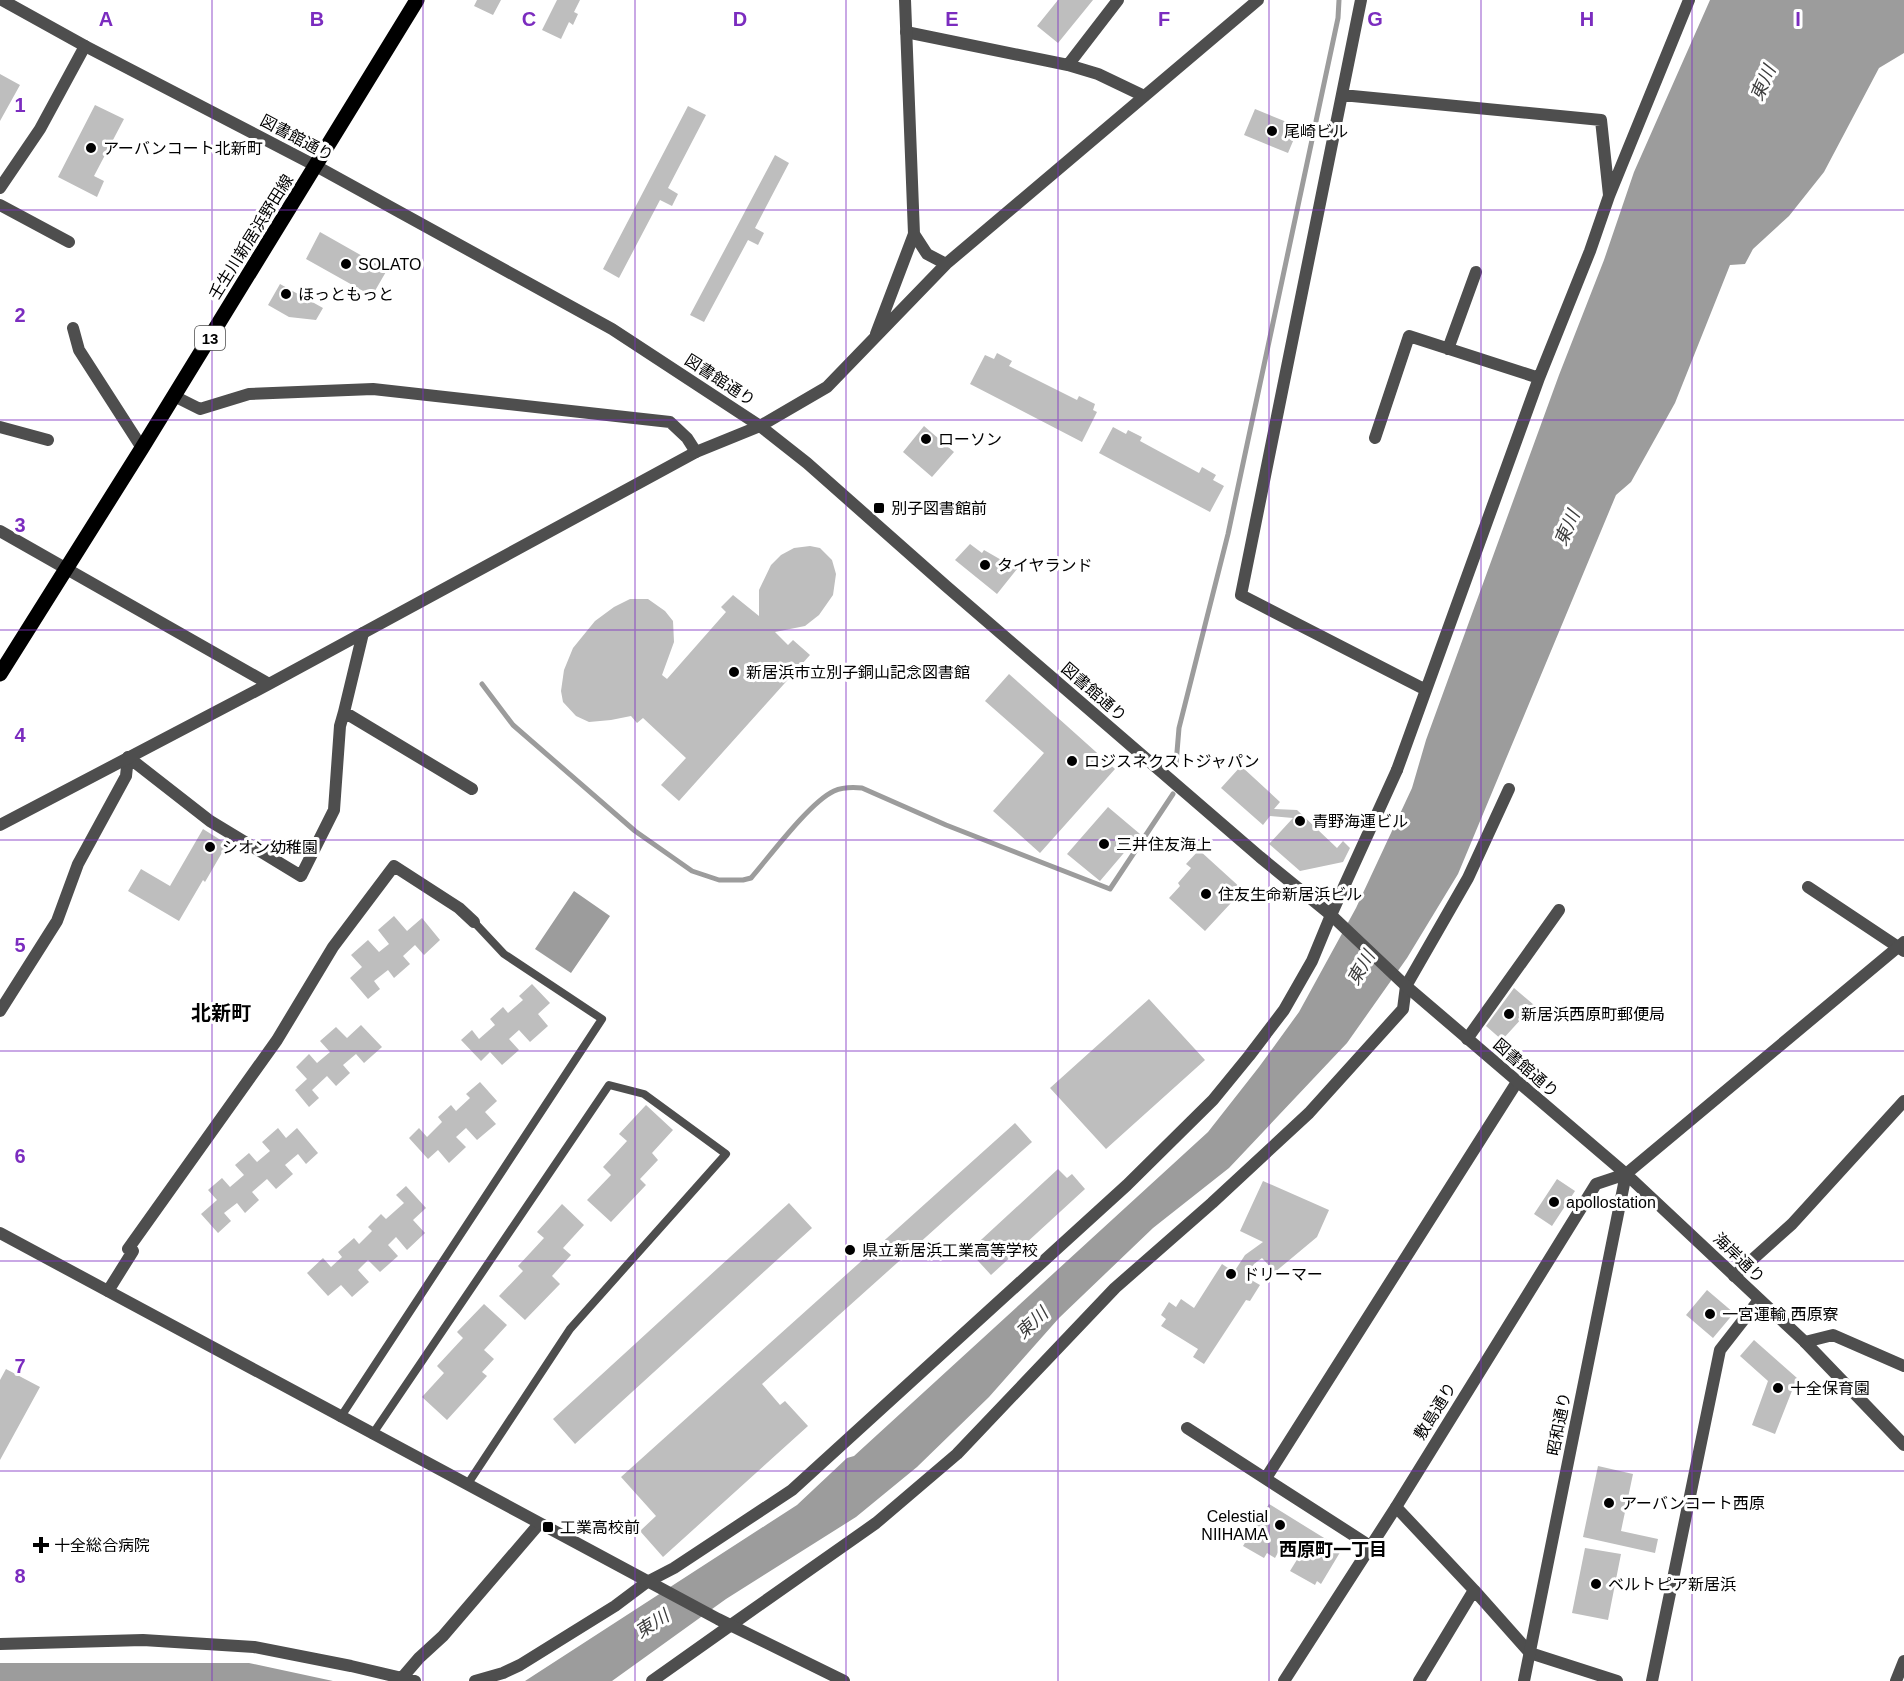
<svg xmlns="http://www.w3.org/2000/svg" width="1904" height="1681" viewBox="0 0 1904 1681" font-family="Helvetica,'Noto Sans JP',sans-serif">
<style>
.water{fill:#9c9c9c}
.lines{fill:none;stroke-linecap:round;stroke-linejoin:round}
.stream{stroke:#9c9c9c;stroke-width:5}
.building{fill:#bebebe}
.service{stroke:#4e4e4e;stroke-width:8}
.minor{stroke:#4e4e4e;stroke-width:12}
.tertiary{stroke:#4e4e4e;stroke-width:12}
.primary{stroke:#000;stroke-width:15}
.grid{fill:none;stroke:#7b2cbf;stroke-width:1.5;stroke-opacity:0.55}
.poi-dot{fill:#000;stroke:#fff;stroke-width:2}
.labels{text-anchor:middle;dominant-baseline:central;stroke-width:6;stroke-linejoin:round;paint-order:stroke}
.shield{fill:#fff;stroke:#4c4c4c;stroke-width:1.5}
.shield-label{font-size:15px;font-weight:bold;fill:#000}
.poi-label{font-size:16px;fill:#000;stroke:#fff;text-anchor:start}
.street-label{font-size:16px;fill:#000;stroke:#fff}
.water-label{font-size:18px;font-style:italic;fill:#3d3d3d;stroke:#fff}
.neighbourhood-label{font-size:18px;font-weight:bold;fill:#000;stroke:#fff}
.quarter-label{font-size:20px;font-weight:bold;fill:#000;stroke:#fff}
.grid-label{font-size:20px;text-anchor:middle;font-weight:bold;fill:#7b2cbf;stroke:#fff;stroke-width:6;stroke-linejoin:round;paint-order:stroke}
</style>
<rect width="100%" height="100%" fill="#fff"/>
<path class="water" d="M1710 0H1904V53L1879 68 1824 172 1789 216 1753 249 1745 264 1730 265 1675 403 1631 482 1616 495 1458 874 1407 958 1347 1043 1229 1168 1153 1228 1059 1318 989 1397 917 1467 856 1517 726 1599 612 1681H525L797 1505 847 1458 854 1456 1208 1132 1259 1067 1299 1012 1356 908 1412 788 1426 740 1559 375 1604 260 1634 172Z
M574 891 610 916 571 973 535 949Z
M0 1663H249L333 1681H0Z"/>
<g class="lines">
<path class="stream" d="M482 684 513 725 635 831 692 871 719 880H743L751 878C770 856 810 802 834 791 843 787 852 787 862 788L946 825 1110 889 1173 794
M1176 764 1179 728 1228 534 1338 18 1339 0"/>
</g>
<path class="building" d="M477 0H501L493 15 474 6Z
M557 0H580L574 12 578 14 573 25 569 22 561 39 542 30Z
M1058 0H1093L1058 43 1037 26Z
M0 74 20 85 0 121Z
M95 105 124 119 94 176 104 181 97 197 58 177Z
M688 106 706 115 668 188 678 194 672 206 660 200 619 278 603 269Z
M1255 109 1299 127 1288 153 1244 135Z
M775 155 789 163 755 228 764 233 758 245 748 240 704 322 690 315Z
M320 232 387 270 372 296 306 259Z
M280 284 323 308 316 320 289 317 268 305Z
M997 353 1012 361 1009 366 1077 400 1079 396 1095 404 1093 410 1097 412 1082 442 970 384 985 355 994 359Z
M924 426 954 452 932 477 903 452Z
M1113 427 1126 434 1128 430 1142 437 1140 441 1199 473 1202 467 1216 475 1213 480 1224 486 1210 512 1099 453Z
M970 544 982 553 984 550 1017 569 997 594 955 560Z
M810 546 820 548 832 560 836 574 833 595 819 615 805 626 775 632 788 645 793 640 810 655 679 801 661 785 686 758 643 718 637 723 631 716 611 720 589 722 576 716 563 702 561 691 564 670 573 648 595 621 614 607 630 599H648L665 611 673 621 674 642 662 675 667 679 726 612 721 607 733 595 759 616V590L771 565 781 555 794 548Z
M1009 674 1115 769 1040 853 993 811 1044 753 985 701Z
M1241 766 1280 802 1274 809 1297 810 1337 848 1343 841 1350 848 1343 862 1300 871 1269 844 1293 818 1270 816 1263 825 1221 788Z
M1108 807 1140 834 1100 881 1067 854Z
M203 829 227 844 205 882 203 880 179 921 128 891 141 869 170 886Z
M1199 850 1243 890 1205 931 1169 898 1180 886 1178 883 1191 868 1186 864Z
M394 916 407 931 422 918 440 940 424 955 415 945 403 956 410 964 394 978 388 970 374 981 380 989 368 999 350 978 362 967 351 955 368 940 379 952 389 944 378 930Z
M532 984 550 1003 538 1014 548 1026 530 1042 519 1030 509 1039 519 1050 502 1065 490 1052 481 1061 461 1040 472 1030 479 1039 495 1025 490 1019 503 1007 508 1013 523 1000 519 996Z
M1514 988 1534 1005 1502 1040 1486 1026Z
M1149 999 1205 1060 1106 1149 1050 1088Z
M361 1025 382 1047 364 1063 356 1054 343 1065 350 1073 336 1086 327 1076 312 1090 319 1098 309 1107 295 1090 307 1079 296 1067 309 1054 317 1063 330 1052 320 1041 336 1027 347 1038Z
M480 1082 497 1101 485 1112 496 1124 477 1140 466 1128 456 1137 466 1147 449 1163 438 1150 428 1159 409 1138 419 1128 427 1137 442 1122 438 1117 451 1105 456 1111 470 1098 466 1094Z
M646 1105 673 1130 652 1153 658 1160 640 1179 646 1185 611 1222 587 1200 611 1175 603 1167 627 1141 619 1134Z
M1015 1123 1032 1142 762 1384 780 1405 785 1401 808 1426 663 1557 640 1531 656 1516 621 1477Z
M278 1128 286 1138 297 1128 318 1153 306 1164 298 1154 285 1165 293 1174 276 1189 267 1179 252 1192 259 1200 245 1213 237 1203 224 1213 231 1221 218 1233 201 1214 217 1200 208 1190 222 1178 230 1187 244 1175 235 1165 249 1153 257 1162 270 1151 262 1142Z
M1058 1169 1067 1178 1072 1174 1085 1189 991 1275 969 1251Z
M1557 1179 1575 1191 1552 1226 1534 1214Z
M1263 1181 1329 1210 1317 1237 1275 1272 1262 1258 1254 1264 1246 1277 1260 1285 1250 1301 1246 1300 1204 1364 1193 1357 1198 1349 1161 1326 1166 1319 1161 1315 1169 1302 1176 1307 1181 1299 1194 1308 1222 1264 1234 1272 1245 1255 1263 1242 1240 1231Z
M406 1186 426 1208 413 1220 425 1233 407 1250 396 1237 388 1245 398 1256 380 1272 368 1260 358 1270 369 1282 352 1297 341 1285 328 1296 307 1273 323 1258 331 1267 342 1257 338 1252 354 1238 359 1244 372 1231 368 1227 381 1214 386 1219 404 1203 396 1195Z
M789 1203 812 1228 575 1444 553 1419Z
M562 1204 584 1225 563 1248 571 1255 552 1276 560 1284 525 1320 499 1296 523 1271 518 1266 544 1238 537 1232Z
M1707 1290 1734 1313 1713 1338 1686 1315Z
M484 1304 507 1325 484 1350 494 1359 482 1372 487 1376 447 1420 422 1397 444 1373 437 1366 463 1338 457 1332Z
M1754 1340 1797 1378 1775 1434 1752 1425 1768 1381 1740 1356Z
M6 1369 40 1387 0 1460V1380Z
M1598 1466 1633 1474 1621 1531 1658 1539 1655 1553 1583 1537Z
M1269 1504 1342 1549 1321 1584 1317 1581 1315 1585 1290 1571 1298 1558 1281 1547 1275 1558 1267 1553 1264 1558 1243 1546Z
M1585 1548 1621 1554 1608 1620 1572 1613Z"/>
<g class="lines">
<path class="service" d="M340 1418 602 1019 504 954 474 922
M372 1435 609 1085 644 1094 726 1154 570 1329 467 1485"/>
<path class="minor" d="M1361 0 1241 595 1426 690
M906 32 1068 65 1118 0
M1068 65 1098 74 1144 96
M1342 95 1601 120 1609 195
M0 188 40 129 85 46
M0 205 69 242
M73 328 79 350 142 448
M1448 349 1476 272
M174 396 200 409 249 394 373 389 670 422 687 438 696 452
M0 427 48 440
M1375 438 1409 336 1539 378
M363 633 344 712 472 789
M128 757 210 821 301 876 334 810 340 726 344 712
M1397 770 1539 378 1590 251 1609 196 1689 0
M1808 887 1904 951
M0 1011 57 921 78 864 126 776 128 757
M1467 1039 1559 910
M1734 1276 1792 1224 1904 1101
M108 1291 133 1251 128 1249 277 1040 333 947 394 866 459 908 474 922
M1805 1342 1833 1335 1904 1366
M1187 1428 1370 1546
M1266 1478 1517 1082
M1396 1507 1474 1590 1419 1681
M1474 1590 1530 1653 1617 1681
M731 1625 876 1523 957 1454 1115 1288 1212 1203 1309 1113 1403 1009 1406 986 1468 878 1509 789
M0 1644 143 1640 254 1647 351 1666 415 1681
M401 1679 419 1658 443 1636 539 1524
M475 1681 503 1673 520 1665 615 1606 647 1582 674 1568 792 1490 1127 1185 1213 1100 1249 1056 1284 1010 1312 961 1331 915
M1652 1681 1720 1350 1759 1300
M1896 1681 1904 1661"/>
<path class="tertiary" d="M2 0 85 46 316 166 612 329 760 426 807 463 946 586 1260 857 1331 915 1406 986 1626 1174 1805 1342 1904 1445
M914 234 927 254 946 264
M876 334 914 234 905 0
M0 531 269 684
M0 825 269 684 696 452 760 426 827 387 946 264 1258 0
M1331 915 1397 770
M0 1233 718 1619 844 1681
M652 1681 731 1625
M1284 1681 1396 1507 1596 1184 1626 1174 1904 942
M1524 1681 1626 1174"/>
<path class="primary" d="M0 674 142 448 417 0"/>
</g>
<path class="grid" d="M212 0V1681M423 0V1681M635 0V1681M846 0V1681M1058 0V1681M1269 0V1681M1481 0V1681M1692 0V1681M0 210H1904M0 420H1904M0 630H1904M0 840H1904M0 1051H1904M0 1261H1904M0 1471H1904"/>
<g class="poi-dot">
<circle cx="1272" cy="131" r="6"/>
<circle cx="91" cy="148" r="6"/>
<circle cx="346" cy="264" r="6"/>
<circle cx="286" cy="294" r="6"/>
<circle cx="926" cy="439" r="6"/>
<rect x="873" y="502" width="12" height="12" rx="3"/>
<circle cx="985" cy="565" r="6"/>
<circle cx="734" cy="672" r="6"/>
<circle cx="1072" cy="761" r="6"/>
<circle cx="1300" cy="821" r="6"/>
<circle cx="1104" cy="844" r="6"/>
<circle cx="210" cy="847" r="6"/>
<circle cx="1206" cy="894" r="6"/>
<circle cx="1509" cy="1014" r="6"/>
<circle cx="1554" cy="1202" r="6"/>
<circle cx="850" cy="1250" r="6"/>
<circle cx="1231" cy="1274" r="6"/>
<circle cx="1710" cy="1314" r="6"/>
<circle cx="1778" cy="1388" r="6"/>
<circle cx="1609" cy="1503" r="6"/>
<circle cx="1280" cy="1525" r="6"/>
<rect x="542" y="1521" width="12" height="12" rx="3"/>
<path d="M38 1536h6v6h6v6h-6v6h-6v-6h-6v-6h6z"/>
<circle cx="1596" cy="1584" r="6"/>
</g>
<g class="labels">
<rect class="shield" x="195" y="326" width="30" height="24" rx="4.5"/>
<g class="shield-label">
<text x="210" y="338">13</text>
</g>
<g class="poi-label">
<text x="1284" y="131">尾崎ビル</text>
<text x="103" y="148">アーバンコート北新町</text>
<text x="358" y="264">SOLATO</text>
<text x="298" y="294">ほっともっと</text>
<text x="938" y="439">ローソン</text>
<text x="891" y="508">別子図書館前</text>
<text x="997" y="565">タイヤランド</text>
<text x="746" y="672">新居浜市立別子銅山記念図書館</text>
<text x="1084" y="761">ロジスネクストジャパン</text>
<text x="1312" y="821">青野海運ビル</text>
<text x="1116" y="844">三井住友海上</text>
<text x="222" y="847">シオン幼稚園</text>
<text x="1218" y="894">住友生命新居浜ビル</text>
<text x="1521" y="1014">新居浜西原町郵便局</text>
<text x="1566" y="1202">apollostation</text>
<text x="862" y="1250">県立新居浜工業高等学校</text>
<text x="1243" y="1274">ドリーマー</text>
<text x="1722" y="1314">一宮運輸 西原寮</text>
<text x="1790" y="1388">十全保育園</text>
<text x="1621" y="1503">アーバンコート西原</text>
<text x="1268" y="1516" text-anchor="end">Celestial<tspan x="1268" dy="18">NIIHAMA</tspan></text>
<text x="560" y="1527">工業高校前</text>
<text x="54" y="1545">十全総合病院</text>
<text x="1608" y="1584">ベルトピア新居浜</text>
</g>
<g class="street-label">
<text transform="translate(297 138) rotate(28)">図書館通り</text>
<text transform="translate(251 237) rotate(-58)">壬生川新居浜野田線</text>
<text transform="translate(720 380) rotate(33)">図書館通り</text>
<text transform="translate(1094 692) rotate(41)">図書館通り</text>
<text transform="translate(1526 1068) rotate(41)">図書館通り</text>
<text transform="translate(1739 1258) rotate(44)">海岸通り</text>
<text transform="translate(1435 1411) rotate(-58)">敷島通り</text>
<text transform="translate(1559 1424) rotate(-79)">昭和通り</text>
</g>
<g class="water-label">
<text transform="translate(1763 83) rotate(-66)">東川</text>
<text transform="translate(1567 528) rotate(-66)">東川</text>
<text transform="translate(1361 968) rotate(-60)">東川</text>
<text transform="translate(1032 1323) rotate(-43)">東川</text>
<text transform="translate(652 1624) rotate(-33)">東川</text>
</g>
<g class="neighbourhood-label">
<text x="1333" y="1550">西原町一丁目</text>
</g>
<g class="quarter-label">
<text x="221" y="1013">北新町</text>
</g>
</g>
<g class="grid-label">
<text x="106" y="26">A</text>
<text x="317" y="26">B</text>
<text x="529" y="26">C</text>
<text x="740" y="26">D</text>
<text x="952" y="26">E</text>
<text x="1164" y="26">F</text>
<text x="1375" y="26">G</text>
<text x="1587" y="26">H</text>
<text x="1798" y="26">I</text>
<text x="20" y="112">1</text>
<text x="20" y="322">2</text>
<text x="20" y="532">3</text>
<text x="20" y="742">4</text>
<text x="20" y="952">5</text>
<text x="20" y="1163">6</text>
<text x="20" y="1373">7</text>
<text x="20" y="1583">8</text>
</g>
</svg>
